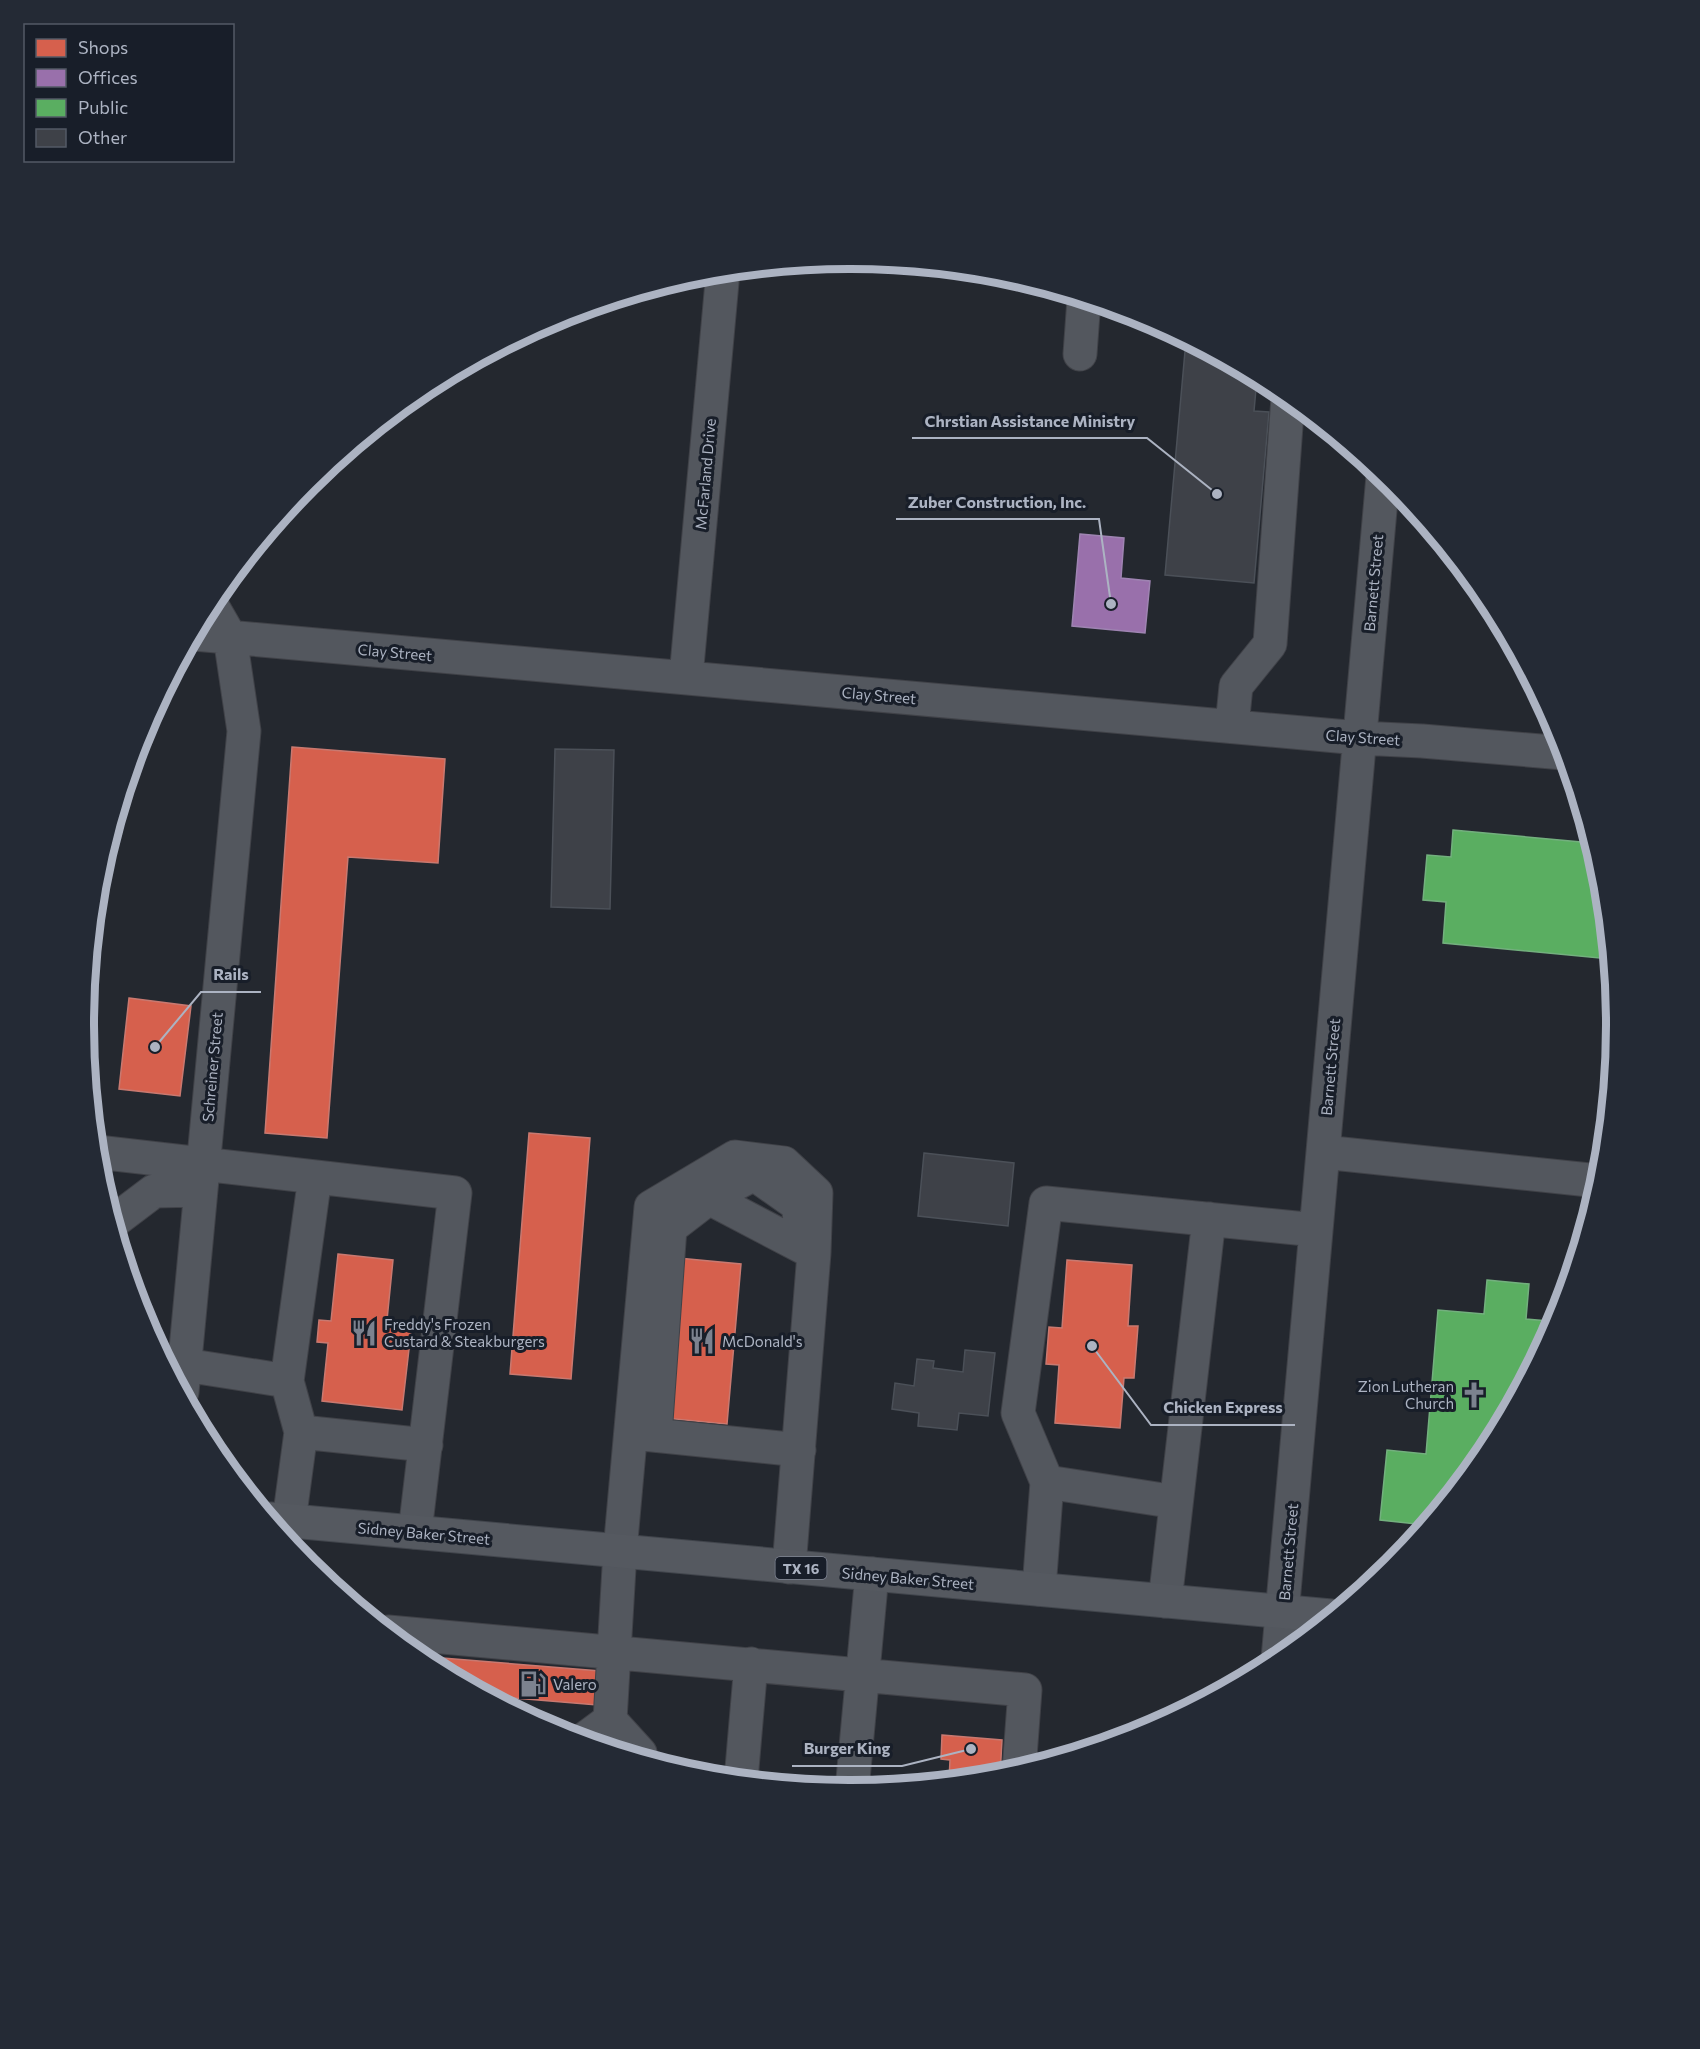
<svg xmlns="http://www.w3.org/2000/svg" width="1700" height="2049" viewBox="0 0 1700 2049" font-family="Commissioner,sans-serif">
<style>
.shops{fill:#d6604d;stroke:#c97970;stroke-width:1.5}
.offices{fill:#9970ab;stroke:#9f84b2;stroke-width:1.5}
.public{fill:#5aae61;stroke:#73b07e;stroke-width:1.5}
.building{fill:#3e4148;stroke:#4b5058;stroke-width:1.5}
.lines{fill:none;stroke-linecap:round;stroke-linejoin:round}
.minor-casing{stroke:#404248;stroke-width:35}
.major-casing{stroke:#41454c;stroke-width:35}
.minor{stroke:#53575e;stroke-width:33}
.major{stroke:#555960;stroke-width:33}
.labels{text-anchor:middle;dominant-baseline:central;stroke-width:6;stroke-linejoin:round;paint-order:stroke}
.shield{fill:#181e29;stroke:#808694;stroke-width:1.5}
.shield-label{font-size:14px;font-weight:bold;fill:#acb3c2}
.street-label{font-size:15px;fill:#acb3c2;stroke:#181e29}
.poi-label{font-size:15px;fill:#acb3c2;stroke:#181e29;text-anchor:start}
.rim{fill:none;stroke:#acb3c2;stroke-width:8}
.leader{fill:none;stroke:#acb3c2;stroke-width:2}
.callout-dot{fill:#acb3c2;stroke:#181e29;stroke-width:2}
.callout-label{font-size:16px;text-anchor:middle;font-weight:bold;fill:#acb3c2;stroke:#181e29;stroke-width:6;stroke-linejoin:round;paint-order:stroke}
</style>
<rect width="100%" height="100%" fill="#24282f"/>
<path class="shops" d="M292 747 445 759 438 863 348 857 327 1138 265 1133Z
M129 998 191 1006 180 1096 119 1089Z
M529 1133 590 1138 571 1379 510 1374Z
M338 1254 393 1260 387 1320 412 1323 402 1410 322 1401 328 1343 317 1342 319 1320 331 1321Z
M678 1258 741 1264 727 1424 664 1418Z
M1067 1260 1132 1265 1128 1326H1138L1134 1378H1124L1120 1428 1055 1423 1059 1365 1046 1364 1049 1327 1062 1328Z
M418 1656 600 1671 597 1705 489 1696Z
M942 1735 1002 1740 1000 1776 949 1781 950 1760 941 1759Z"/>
<path class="offices" d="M1080 534 1124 538 1121 578 1150 581 1145 633 1072 626Z"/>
<path class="public" d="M1453 830 1592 843 1601 875 1610 959 1443 943 1446 902 1423 900 1427 855 1451 857Z
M1487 1280 1529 1284 1526 1319 1548 1321 1546 1339 1487 1450 1426 1525 1380 1520 1387 1450 1426 1454 1438 1310 1484 1314Z"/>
<path class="building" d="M1186 340 1257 378 1254 411 1269 412 1254 583 1165 575Z
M555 749 614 750 610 909 551 907Z
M924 1153 1014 1163 1008 1226 918 1216Z
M965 1350 995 1353 988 1416 959 1413 957 1430 918 1426 919 1413 892 1409 895 1383 914 1386 917 1359 934 1361 933 1368 963 1372Z"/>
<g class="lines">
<g class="minor-casing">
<path id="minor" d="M1080 354 1084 299
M194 634 1359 738 1422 741 1564 753
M686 677 723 271
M1232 726 1236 686 1270 644 1288 398
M97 1152 455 1193 415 1532
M1323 1152 1599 1181
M709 1198 754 1174 798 1205 802 1234
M113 1222 154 1191 201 1190
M185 1365 287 1381
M182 1392 244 731 230 637 211 604
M301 1432 287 1381 315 1177
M633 1433 799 1450
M655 1435 670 1228 709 1198 814 1253
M1047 1482 1176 1502
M289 1521 301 1432 426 1445
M1039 1589 1047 1482 1018 1413 1046 1203 1316 1230
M1165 1601 1209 1219
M388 1632 1025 1690 1019 1770
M1278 1659 1383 476
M583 1740 610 1720
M639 1757 640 1753 610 1720 620 1551 651 1207 735 1157 784 1163 816 1193 814 1253 789 1567
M741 1780 751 1664
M852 1790 872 1574"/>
</g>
<g class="major-casing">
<path id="major" d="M270 1519 1331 1616"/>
</g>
<use href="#minor" class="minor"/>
<use href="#major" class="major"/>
</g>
<defs>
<g id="restaurant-bare" transform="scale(2.07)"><path d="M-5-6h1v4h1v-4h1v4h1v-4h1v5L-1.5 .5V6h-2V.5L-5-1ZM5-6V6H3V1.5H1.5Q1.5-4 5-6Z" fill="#7c828f" stroke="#181e29" stroke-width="2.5" paint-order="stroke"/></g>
<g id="church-bare" transform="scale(2.07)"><path d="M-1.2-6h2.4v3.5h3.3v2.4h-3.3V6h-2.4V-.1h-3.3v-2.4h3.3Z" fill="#7c828f" stroke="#181e29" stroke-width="2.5" paint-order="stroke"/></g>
<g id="fuel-bare" transform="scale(2.07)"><path d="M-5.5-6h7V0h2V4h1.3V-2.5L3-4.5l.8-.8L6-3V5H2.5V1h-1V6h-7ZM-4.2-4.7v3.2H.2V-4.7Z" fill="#7c828f" stroke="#181e29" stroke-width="2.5" paint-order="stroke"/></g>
</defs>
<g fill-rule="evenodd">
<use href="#restaurant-bare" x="364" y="1333"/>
<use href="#restaurant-bare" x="702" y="1341"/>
<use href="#church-bare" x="1474" y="1395"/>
<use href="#fuel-bare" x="533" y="1684"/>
</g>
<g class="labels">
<rect class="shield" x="775.5" y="1557" width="51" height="22" rx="4.5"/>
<g class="shield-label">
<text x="801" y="1568">TX 16</text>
</g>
<g class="street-label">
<text transform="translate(705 474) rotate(-85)">McFarland Drive</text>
<text transform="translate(1373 583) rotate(-85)">Barnett Street</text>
<text transform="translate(395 652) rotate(5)">Clay Street</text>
<text transform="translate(879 695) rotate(5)">Clay Street</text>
<text transform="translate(1363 737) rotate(4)">Clay Street</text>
<text transform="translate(212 1067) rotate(-85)">Schreiner Street</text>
<text transform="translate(1330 1067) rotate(-85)">Barnett Street</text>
<text transform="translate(424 1533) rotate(5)">Sidney Baker Street</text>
<text transform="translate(1288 1552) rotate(-85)">Barnett Street</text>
<text transform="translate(908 1578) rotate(5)">Sidney Baker Street</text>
</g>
<g class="poi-label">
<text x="384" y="1324">Freddy's Frozen<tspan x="384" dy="17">Custard &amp; Steakburgers</tspan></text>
<text x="722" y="1341">McDonald's</text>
<text x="1454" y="1386" text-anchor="end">Zion Lutheran<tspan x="1454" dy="17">Church</tspan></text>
<text x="553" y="1684">Valero</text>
</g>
</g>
<path d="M0 0H1700V2049H0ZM849 269H851A755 755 0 0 1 1606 1024V1025A755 755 0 0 1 851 1780H849A755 755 0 0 1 94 1025V1024A755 755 0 0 1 849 269Z" fill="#242a35" fill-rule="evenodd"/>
<path class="rim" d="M849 269H851A755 755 0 0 1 1606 1024V1025A755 755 0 0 1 851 1780H849A755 755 0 0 1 94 1025V1024A755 755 0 0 1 849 269Z"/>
<path class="leader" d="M1217 494L1147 438H912M1111 604L1099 519H896M155 1047L201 992H261M1092 1346L1151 1425H1295M971 1749L902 1766H792"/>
<g class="callout-dot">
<circle cx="1217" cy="494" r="6"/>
<circle cx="1111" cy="604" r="6"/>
<circle cx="155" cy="1047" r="6"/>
<circle cx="1092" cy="1346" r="6"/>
<circle cx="971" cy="1749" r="6"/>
</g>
<g class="callout-label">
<text x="1030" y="427">Chrstian Assistance Ministry</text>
<text x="997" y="508">Zuber Construction, Inc.</text>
<text x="231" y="980">Rails</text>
<text x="1223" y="1413">Chicken Express</text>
<text x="847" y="1754">Burger King</text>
</g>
<rect x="24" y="24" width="210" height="138" fill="#181e29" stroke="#535a66" stroke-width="1.5"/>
<rect x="36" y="39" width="30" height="18" fill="#d6604d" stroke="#535a66" stroke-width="1.5"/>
<text x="78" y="54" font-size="18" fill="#acb3c2">Shops</text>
<rect x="36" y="69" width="30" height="18" fill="#9970ab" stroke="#535a66" stroke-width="1.5"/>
<text x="78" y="84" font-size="18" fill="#acb3c2">Offices</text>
<rect x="36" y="99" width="30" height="18" fill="#5aae61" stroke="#535a66" stroke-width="1.5"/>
<text x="78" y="114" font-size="18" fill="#acb3c2">Public</text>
<rect x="36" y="129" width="30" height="18" fill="#3e4148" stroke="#535a66" stroke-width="1.5"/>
<text x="78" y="144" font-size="18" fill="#acb3c2">Other</text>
</svg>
